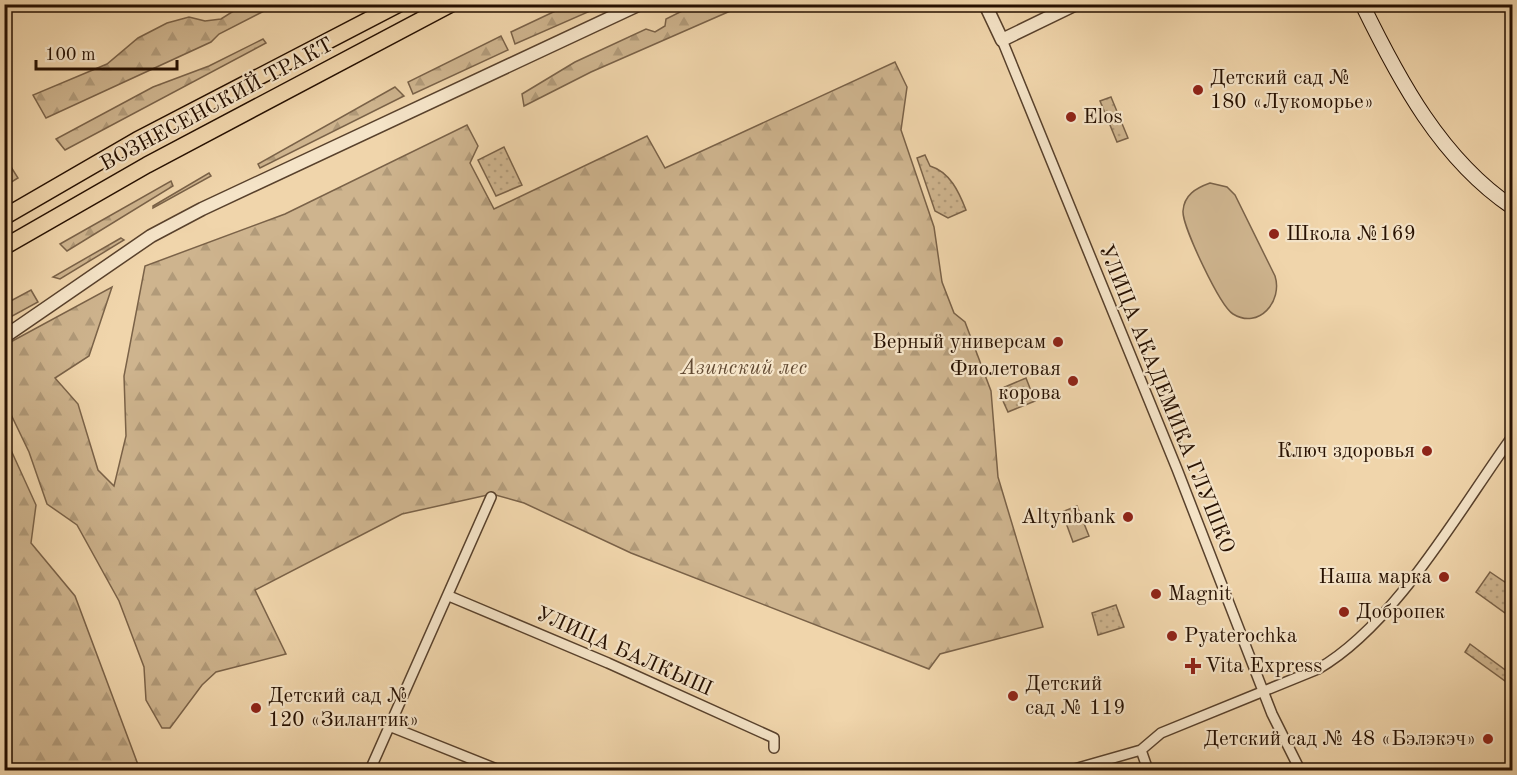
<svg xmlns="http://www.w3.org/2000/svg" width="1517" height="775" viewBox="0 0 1517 775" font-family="'Old Standard TT',serif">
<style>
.grass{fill:url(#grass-dots);stroke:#7a6248;stroke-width:1.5}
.forest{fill:url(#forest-firs);stroke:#7a6248;stroke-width:1.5}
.pitch{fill:#ceb48e;stroke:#7a6248;stroke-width:1.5}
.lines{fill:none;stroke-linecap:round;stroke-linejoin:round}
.minor-casing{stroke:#58412c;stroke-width:12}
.tertiary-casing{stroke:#58412c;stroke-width:15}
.secondary-casing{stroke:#261001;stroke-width:16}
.primary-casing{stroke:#261001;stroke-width:18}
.minor{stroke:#f5e4c8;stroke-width:9}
.tertiary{stroke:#f5e4c8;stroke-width:12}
.secondary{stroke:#f5e4c8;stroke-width:14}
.primary{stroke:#f0d5ab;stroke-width:15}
.poi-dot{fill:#8f2418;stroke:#f5e4c8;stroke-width:2}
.labels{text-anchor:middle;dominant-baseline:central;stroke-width:4.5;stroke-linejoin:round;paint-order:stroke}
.poi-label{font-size:21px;fill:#261001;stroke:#f5e4c8;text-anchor:start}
.street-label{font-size:21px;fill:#261001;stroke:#f5e4c8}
.park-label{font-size:21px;font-style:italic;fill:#614932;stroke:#f5e4c8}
</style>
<defs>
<pattern id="grass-dots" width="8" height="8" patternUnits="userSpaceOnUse" patternTransform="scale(1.5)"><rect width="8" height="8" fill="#ceb48e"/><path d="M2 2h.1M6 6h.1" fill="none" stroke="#b19a79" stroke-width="1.8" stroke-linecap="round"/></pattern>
<pattern id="forest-firs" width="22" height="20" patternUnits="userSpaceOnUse" patternTransform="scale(1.5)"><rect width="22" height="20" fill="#ceb48e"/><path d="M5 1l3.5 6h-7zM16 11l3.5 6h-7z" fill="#b19a79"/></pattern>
</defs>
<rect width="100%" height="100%" fill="#f0d5ab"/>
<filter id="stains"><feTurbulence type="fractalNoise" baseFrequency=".00333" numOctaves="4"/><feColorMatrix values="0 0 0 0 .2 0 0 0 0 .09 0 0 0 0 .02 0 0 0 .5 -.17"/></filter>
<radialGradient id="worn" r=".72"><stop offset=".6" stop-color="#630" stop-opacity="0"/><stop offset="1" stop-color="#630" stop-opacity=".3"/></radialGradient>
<path class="grass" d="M1111 97 1128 138 1117 142 1100 101Z
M504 147 522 185 496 196 478 160Z
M925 155 930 166C950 172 959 192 966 210L948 218 935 211 917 158Z
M1026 378 1035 401 1008 412 998 390Z
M1490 572 1512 587V618L1476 592Z
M1116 605 1124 627 1098 635 1092 613Z
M1470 644 1512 675V686L1465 652Z"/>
<path class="forest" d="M696 4 744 5 591 72 524 106 522 94 575 62 646 29 655 32 665 26 666 19Z
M243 5H276L219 34 211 42 46 118 33 95 107 64 138 38 167 23 189 17 205 21 221 19Z
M568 5H584L588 12 515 44 511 32Z
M501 36 508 50 413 94 408 82Z
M263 39 266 43 65 150 56 139 153 87 209 66Z
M895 62 907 87 901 130 934 227 942 282 954 313 965 322 991 391 998 477 1043 627 940 654 929 669 631 553 524 503 492 494 402 514 255 590 286 654 216 672 202 685 170 728H162L146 700 144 667 119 601 77 525 47 504 29 452 5 402V345L112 287 89 356 55 378 78 404 98 470 114 486 126 436 124 376 145 266 285 214 467 125 478 146 470 163 494 209 647 136 665 168Z
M395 87 404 96 260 168 258 164Z
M11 167 18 178 5 186V171Z
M209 173 211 176 153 208V206Z
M171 181 173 186 67 251 60 244Z
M121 238 124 240 60 279 53 277Z
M31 290 38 302 5 320V304Z
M5 437 36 505 31 543 75 596 140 770H5Z"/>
<path class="pitch" d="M1210 183 1227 187 1235 195 1275 276C1283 301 1259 330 1233 314 1220 306 1182 226 1183 211 1184 195 1196 188 1210 183Z
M1077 506 1089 536 1073 542 1062 512Z"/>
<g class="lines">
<g class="minor-casing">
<path id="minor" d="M1002 40 1177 469 1272 714 1300 770
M449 596 608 663 774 738V748
M389 726 499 770
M1141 750 1148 770
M370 770 491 497
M1071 770 1141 750 1161 733 1318 669C1396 624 1459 510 1512 437"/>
</g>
<g class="tertiary-casing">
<path id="tertiary" d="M985 4 1002 40 1076 4
M4 337 151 236 202 209 640 4"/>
</g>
<g class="secondary-casing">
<path id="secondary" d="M1362 4C1399 80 1441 159 1512 207"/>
</g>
<g class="primary-casing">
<path id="primary" d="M4 217 137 140 399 4
M4 247 147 165 451 4"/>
</g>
<use href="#minor" class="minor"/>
<use href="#tertiary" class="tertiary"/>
<use href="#secondary" class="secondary"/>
<use href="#primary" class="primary"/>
</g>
<g class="poi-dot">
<circle cx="1198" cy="90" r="6"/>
<circle cx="1071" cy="117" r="6"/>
<circle cx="1274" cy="234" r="6"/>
<circle cx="1058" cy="342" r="6"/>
<circle cx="1073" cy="381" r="6"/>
<circle cx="1427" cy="451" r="6"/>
<circle cx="1128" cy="517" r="6"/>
<circle cx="1444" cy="577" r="6"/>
<circle cx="1156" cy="594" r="6"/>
<circle cx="1344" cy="612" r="6"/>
<circle cx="1172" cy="636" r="6"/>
<path d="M1190 657h6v6h6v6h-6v6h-6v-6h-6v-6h6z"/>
<circle cx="1013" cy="696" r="6"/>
<circle cx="256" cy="708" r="6"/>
<circle cx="1488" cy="739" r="6"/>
</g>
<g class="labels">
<g class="poi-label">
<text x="1210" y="78">Детский сад №<tspan x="1210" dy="24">180 «Лукоморье»</tspan></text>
<text x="1083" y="117">Elos</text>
<text x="1286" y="234">Школа №169</text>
<text x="1046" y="342" text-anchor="end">Верный универсам</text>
<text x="1061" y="369" text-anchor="end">Фиолетовая<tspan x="1061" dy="24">корова</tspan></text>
<text x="1415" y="451" text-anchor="end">Ключ здоровья</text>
<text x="1116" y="517" text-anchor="end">Altynbank</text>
<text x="1432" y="577" text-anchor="end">Наша марка</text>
<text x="1168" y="594">Magnit</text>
<text x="1356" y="612">Добропек</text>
<text x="1184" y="636">Pyaterochka</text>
<text x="1205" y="666">Vita Express</text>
<text x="1025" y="684">Детский<tspan x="1025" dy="24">сад № 119</tspan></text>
<text x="268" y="696">Детский сад №<tspan x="268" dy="24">120 «Зилантик»</tspan></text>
<text x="1476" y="739" text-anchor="end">Детский сад № 48 «Бэлэкэч»</text>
</g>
<g class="street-label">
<text transform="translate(217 105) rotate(-28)">ВОЗНЕСЕНСКИЙ ТРАКТ</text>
<text transform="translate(1166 399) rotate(68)">УЛИЦА АКАДЕМИКА ГЛУШКО</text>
<text transform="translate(624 652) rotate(24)">УЛИЦА БАЛКЫШ</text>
</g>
<g class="park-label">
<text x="744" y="368">Азинский лес</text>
</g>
</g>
<rect width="1517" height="775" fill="none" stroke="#f0d5ab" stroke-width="24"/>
<rect x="6" y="6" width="1505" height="763" fill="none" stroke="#261001" stroke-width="3"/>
<rect x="12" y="12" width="1493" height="751" fill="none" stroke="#261001" stroke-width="1.5"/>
<path d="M36 60v9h141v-9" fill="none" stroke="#261001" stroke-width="3"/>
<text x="45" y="60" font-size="18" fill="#261001" stroke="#f5e4c8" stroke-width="4.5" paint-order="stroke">100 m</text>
<rect width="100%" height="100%" filter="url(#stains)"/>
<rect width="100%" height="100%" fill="url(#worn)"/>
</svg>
